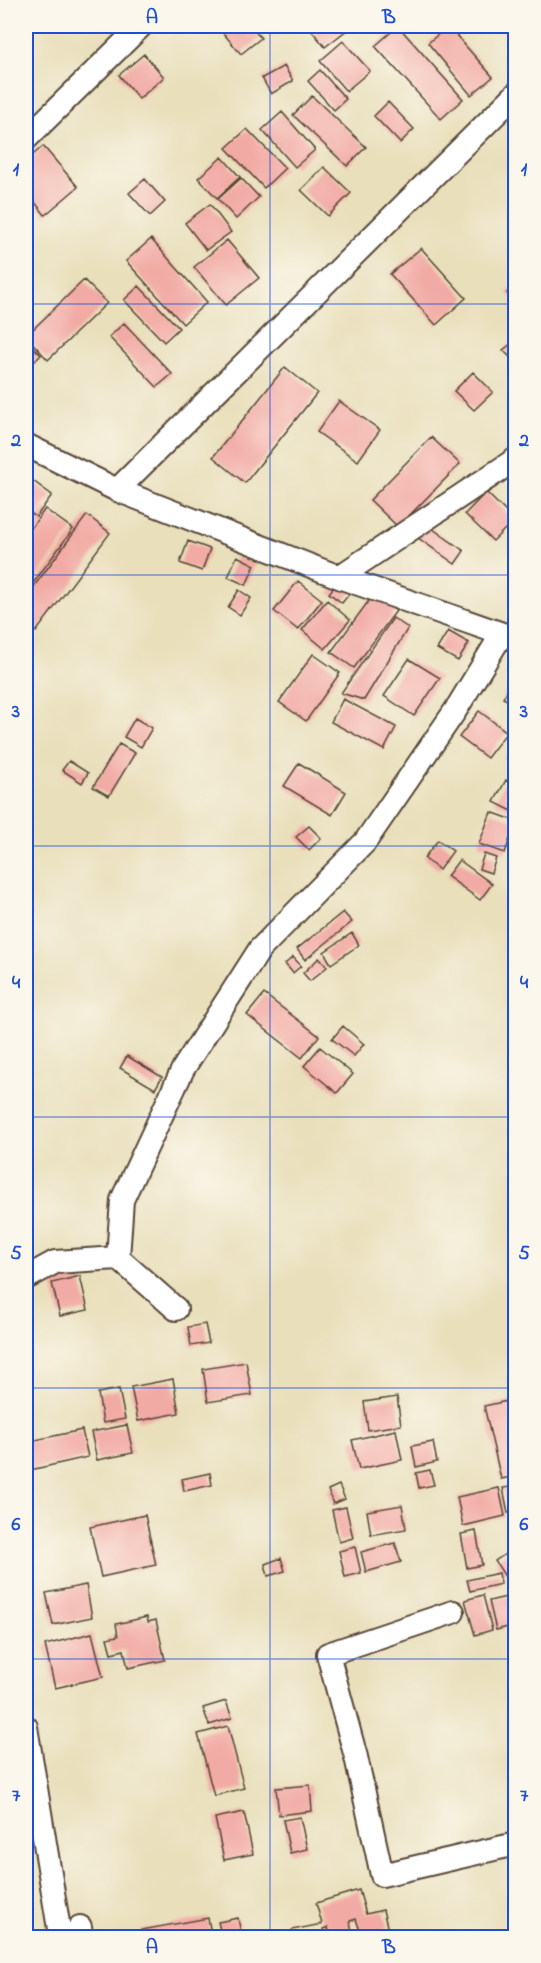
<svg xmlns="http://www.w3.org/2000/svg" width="541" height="1963" viewBox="0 0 541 1963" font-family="'Indie Flower',sans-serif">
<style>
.building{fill:#f2aaa4}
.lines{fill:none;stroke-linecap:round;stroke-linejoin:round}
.street-casing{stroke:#554536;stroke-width:26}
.street{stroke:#fff;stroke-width:22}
.grid{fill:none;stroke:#1d4ed8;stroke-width:1.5;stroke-opacity:0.55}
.neatline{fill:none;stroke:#1d4ed8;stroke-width:2}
.grid-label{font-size:20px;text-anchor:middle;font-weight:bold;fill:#1d4ed8}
</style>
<rect width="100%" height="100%" fill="#fbf7ec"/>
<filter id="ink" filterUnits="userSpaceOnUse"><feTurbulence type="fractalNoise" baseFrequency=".0167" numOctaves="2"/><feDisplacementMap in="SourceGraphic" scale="12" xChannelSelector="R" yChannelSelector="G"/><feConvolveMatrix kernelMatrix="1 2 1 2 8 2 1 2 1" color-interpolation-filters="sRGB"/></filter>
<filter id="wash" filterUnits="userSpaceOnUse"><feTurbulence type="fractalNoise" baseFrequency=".008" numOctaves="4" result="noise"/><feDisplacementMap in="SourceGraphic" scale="24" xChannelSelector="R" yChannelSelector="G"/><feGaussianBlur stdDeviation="1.35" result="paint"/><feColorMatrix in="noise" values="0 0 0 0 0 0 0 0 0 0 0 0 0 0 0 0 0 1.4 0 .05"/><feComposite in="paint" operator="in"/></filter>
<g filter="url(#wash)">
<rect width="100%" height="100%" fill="#e9dfbb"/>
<g id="blocks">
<path class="building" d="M217 26H250L261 38 241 54Z
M308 26H352L325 47Z
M398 26 463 99 441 119 375 46Z
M448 26 493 77 471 95 428 43Z
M343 41 370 71 346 91 320 61Z
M144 54 164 77 139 99 119 75Z
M284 66 293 81 271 94 262 78Z
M320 70 346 99 334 110 308 81Z
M312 96 366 147 347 166 293 115Z
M388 102 414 129 400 143 374 116Z
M282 112 315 150 295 167 262 130Z
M247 129 285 168 264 188 226 148Z
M43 146 78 187 45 215 26 191V161Z
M222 157 240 177 217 198 198 178Z
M324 167 351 193 328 216 301 190Z
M241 178 259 197 236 219 218 199Z
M145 179 165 202 150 216 129 193Z
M210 204 231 232 206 250 185 223Z
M151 239 207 302 183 324 126 261Z
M227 240 259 278 226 305 194 267Z
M421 248 466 298 436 325 390 274Z
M84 280 107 303 48 360 26 336Z
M516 285V302L507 293Z
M139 286 179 328 164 342 124 300Z
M124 323 172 374 157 387 109 337Z
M26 340 41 355 26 370Z
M516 340V363L503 350Z
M285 367 317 393 245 483 213 457Z
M473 372 493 392 474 410 454 391Z
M339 401 380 430 358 461 317 432Z
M431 437 460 464 398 527 370 500Z
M29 478 52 495 36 517 26 509V484Z
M486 492 514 520 493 541 465 514Z
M45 509 73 529 31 586 26 583V535Z
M87 515 110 533 36 632 26 624V597Z
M423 522 464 551 455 564 414 535Z
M188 541 210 549 202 571 180 563Z
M237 556 255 565 246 585 228 577Z
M341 578 354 588 342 603 329 593Z
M298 581 322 600 298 630 274 611Z
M239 590 251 598 240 615 228 607Z
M373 595 396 611 354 668 331 652Z
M327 600 350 620 325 649 302 630Z
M393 618 408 628 364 700 341 693Z
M448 631 469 643 458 661 437 649Z
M313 654 340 673 306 721 279 702Z
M516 657V671L514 673 507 668Z
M409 659 440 678 414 716 384 696Z
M516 676V705L503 698Z
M343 699 396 727 384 750 331 722Z
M479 711 507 732 487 758 459 737Z
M135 718 152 728 141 747 124 737Z
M119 744 135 753 109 796 93 787Z
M516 746V766L506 758Z
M69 761 88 773 82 783 62 770Z
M299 763 346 792 332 815 284 786Z
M506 780 516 785V813L494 802Z
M491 812 516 821 505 853 479 844Z
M309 826 321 838 309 850 296 837Z
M438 840 453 851 439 870 424 858Z
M484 854 496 858 491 873 479 869Z
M459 860 492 884 480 900 447 876Z
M343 912 352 922 305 960 297 949Z
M352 933 359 945 331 964 324 952Z
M293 957 301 966 293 973 285 964Z
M319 958 327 967 310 981 303 973Z
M264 994 319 1036 302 1058 247 1015Z
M343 1026 364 1044 354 1056 332 1039Z
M320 1047 353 1074 337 1093 304 1066Z
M127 1056 162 1077 155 1089 120 1068Z
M80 1276 88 1310 60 1316 52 1283Z
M205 1324 209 1343 191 1346 188 1327Z
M246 1362 252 1395 208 1402 203 1369Z
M173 1379 179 1413 138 1421 131 1387Z
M119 1389 125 1419 103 1423 98 1393Z
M397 1397 401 1425 368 1430 364 1402Z
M516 1399V1476L501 1479 484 1406Z
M127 1425 133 1453 97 1460 91 1432Z
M82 1430 88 1457 26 1471V1442Z
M396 1430 402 1460 359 1469 352 1440Z
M433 1442 437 1462 416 1467 412 1446Z
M430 1470 434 1485 419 1488 416 1473Z
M210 1473 212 1485 184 1491 182 1479Z
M339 1485 345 1499 333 1504 328 1490Z
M516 1486V1511L508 1513 503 1488Z
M499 1488 505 1516 463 1526 457 1497Z
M402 1505 406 1529 371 1535 367 1511Z
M346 1507 353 1538 339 1542 332 1510Z
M145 1515 156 1565 101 1577 90 1527Z
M476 1531 482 1565 467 1568 461 1534Z
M395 1543 401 1562 366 1572 361 1552Z
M355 1547 361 1573 345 1577 339 1551Z
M516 1547V1568L504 1575 495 1561Z
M281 1558 285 1571 268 1576 265 1564Z
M499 1573 501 1584 470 1591 467 1580Z
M86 1585 92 1617 53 1625 46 1593Z
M483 1595 492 1630 475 1635 465 1600Z
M515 1595 516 1625 496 1630 489 1601Z
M147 1617 148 1622 156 1620 165 1660 128 1668 124 1650 111 1653 107 1638 118 1636 116 1624Z
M92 1633 103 1677 55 1688 45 1645Z
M226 1701 232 1718 209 1725 203 1708Z
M228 1726 244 1788 214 1796 198 1734Z
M310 1785 312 1811 279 1815 276 1788Z
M244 1812 253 1854 224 1860 215 1818Z
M300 1817 307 1849 290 1853 283 1820Z
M359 1890 366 1914 383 1910 388 1930 362 1937 356 1919 350 1921 353 1938H330L328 1927 323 1929 325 1938H294L292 1930 322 1924 316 1903Z
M208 1918 212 1938H142L141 1930Z
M238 1918 242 1938H222L218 1922Z"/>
</g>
</g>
<g filter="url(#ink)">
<use href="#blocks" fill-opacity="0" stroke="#554536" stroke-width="1.5"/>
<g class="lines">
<g class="street-casing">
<path id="street" d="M26 139 141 26
M26 445 117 490 339 577 514 638
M117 490 516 94
M339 577 516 459
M26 1278 55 1262 118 1258
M176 1309 118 1258 122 1200 183 1069 260 949 365 842 455 711 502 634
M453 1612 328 1654 356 1757 382 1875 516 1844
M26 1727 59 1929
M80 1927 82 1938"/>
</g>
<use href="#street" class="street"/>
</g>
</g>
<path class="grid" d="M270 26V1938M26 304H516M26 575H516M26 846H516M26 1117H516M26 1388H516M26 1659H516"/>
<rect width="541" height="1963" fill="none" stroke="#fbf7ec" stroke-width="66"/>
<rect x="33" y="33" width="475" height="1897" class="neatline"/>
<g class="grid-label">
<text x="152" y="23">A</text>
<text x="389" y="23">B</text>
<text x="16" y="175">1</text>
<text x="524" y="175">1</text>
<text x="16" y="446">2</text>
<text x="524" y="446">2</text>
<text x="16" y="717">3</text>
<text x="524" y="717">3</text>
<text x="16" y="988">4</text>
<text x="524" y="988">4</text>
<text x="16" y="1259">5</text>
<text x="524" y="1259">5</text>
<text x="16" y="1530">6</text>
<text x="524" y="1530">6</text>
<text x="16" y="1801">7</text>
<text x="524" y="1801">7</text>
<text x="152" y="1953">A</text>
<text x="389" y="1953">B</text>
</g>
</svg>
